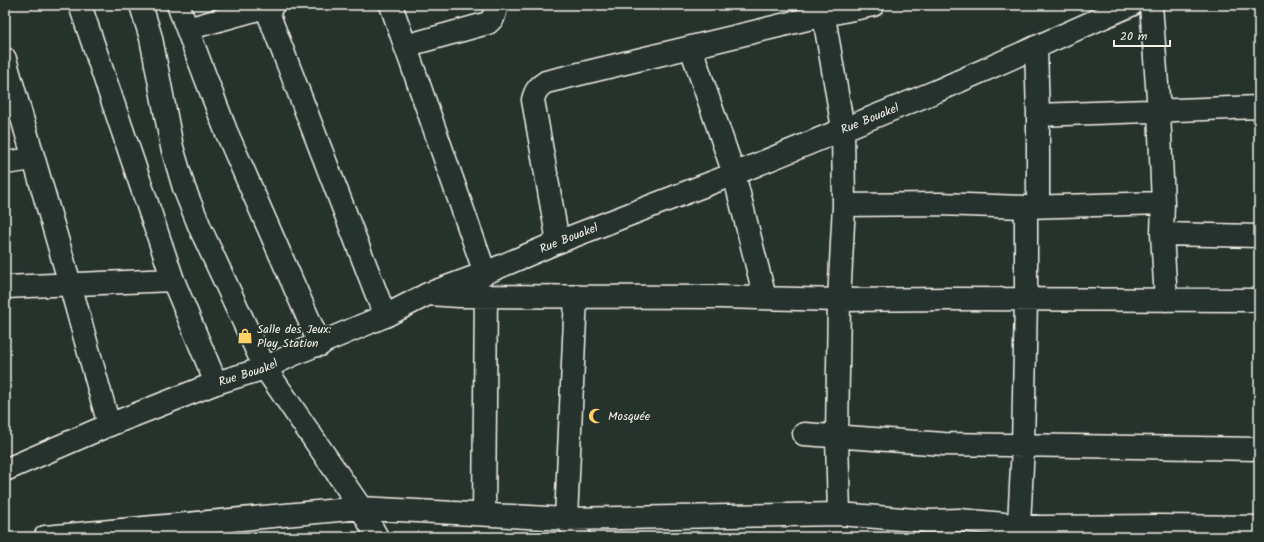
<svg xmlns="http://www.w3.org/2000/svg" width="1264" height="542" viewBox="0 0 1264 542" font-family="Kalam,sans-serif">
<style>
.lines{fill:none;stroke-linecap:round;stroke-linejoin:round}
.minor-casing{stroke:#f4f1e8;stroke-width:25}
.major-casing{stroke:#f4f1e8;stroke-width:25}
.minor{stroke:#26332d;stroke-width:22}
.major{stroke:#26332d;stroke-width:22}
.labels{text-anchor:middle;dominant-baseline:central;stroke-width:3.5;stroke-linejoin:round;paint-order:stroke}
.street-label{font-size:12px;fill:#f4f1e8;stroke:#26332d}
.poi-label{font-size:12px;fill:#f4f1e8;stroke:#26332d;text-anchor:start}
</style>
<rect width="100%" height="100%" fill="#26332d"/>
<filter id="ink" filterUnits="userSpaceOnUse"><feTurbulence type="fractalNoise" baseFrequency=".025" numOctaves="2"/><feDisplacementMap in="SourceGraphic" scale="8" xChannelSelector="R" yChannelSelector="G"/><feConvolveMatrix kernelMatrix="1 2 1 2 8 2 1 2 1" color-interpolation-filters="sRGB"/></filter>
<g filter="url(#ink)">
<g class="lines">
<g class="minor-casing">
<path id="minor" d="M80 5 173 280 216 383
M141 5 151 38 172 147 184 188 201 230 265 368 361 508 377 537
M178 5 226 131 320 345
M265 5 385 316
M391 5 485 273
M822 5 843 129 844 205 839 300 837 437 839 514
M1151 5 1159 111 1163 203 1162 234 1166 300
M187 29 273 5
M405 46 488 23 493 18 497 5
M1036 47 1038 115V206
M691 48 734 174 765 298
M5 59 70 284 109 425
M1038 115 1259 107
M5 163 33 159
M844 205 939 204 1026 207 1163 203
M1162 234 1259 236
M558 242 533 100C535 91 538 87 546 82L824 15 873 5
M5 287 173 280
M428 294 459 296 720 297 839 300 949 299 1259 300
M576 296 566 519 579 537
M804 434 944 444 1259 449
M484 514 486 295
M1019 525 1023 446 1026 299V207
M45 537 361 508 566 519 839 514 928 521 959 520 1040 527 1159 526 1259 527"/>
</g>
<g class="major-casing">
<g id="major">
<path id="s1" d="M5 470 109 425 216 383 265 368 292 355 385 316 428 294 485 273 558 242 734 174 937 91 1131 5"/>
</g>
</g>
<use href="#minor" class="minor"/>
<use href="#major" class="major"/>
</g>
</g>
<defs>
<g id="shop-bare" transform="scale(1.2)"><path d="M-5-2.5h2.3a2.7 3.5 0 0 1 5.4 0H5L5.5 6h-11ZM-1.5-2.5h3a1.5 2.3 0 0 0-3 0Z" fill="#ffd166" stroke="#26332d" stroke-width="2.5" paint-order="stroke"/></g>
<g id="mosque-bare" transform="scale(1.2)"><path d="M3.5-4.9A6 6 0 1 0 3.5 4.9A5 5 0 1 1 3.5-4.9Z" fill="#ffd166" stroke="#26332d" stroke-width="2.5" paint-order="stroke"/></g>
</defs>
<g fill-rule="evenodd">
<use href="#shop-bare" x="245" y="336"/>
<use href="#mosque-bare" x="596" y="416"/>
</g>
<g class="labels">
<g class="street-label">
<text stroke="none"><textPath href="#s1" startOffset="934">Rue Bouakel</textPath></text>
<text stroke="none"><textPath href="#s1" startOffset="610">Rue Bouakel</textPath></text>
<text stroke="none"><textPath href="#s1" startOffset="262">Rue Bouakel</textPath></text>
</g>
<g class="poi-label">
<text x="257" y="329">Salle des Jeux:<tspan x="257" dy="14">Play Station</tspan></text>
<text x="608" y="416">Mosquée</text>
</g>
</g>
<rect width="1264" height="542" fill="none" stroke="#26332d" stroke-width="20"/>
<rect x="10" y="10" width="1244" height="522" fill="none" stroke="#f4f1e8" stroke-width="1.5" filter="url(#ink)"/>
<path d="M1114 40v6h56v-6" fill="none" stroke="#f4f1e8" stroke-width="2"/>
<text x="1120" y="40" font-size="12" fill="#f4f1e8" stroke="#26332d" stroke-width="3" paint-order="stroke">20 m</text>
</svg>
